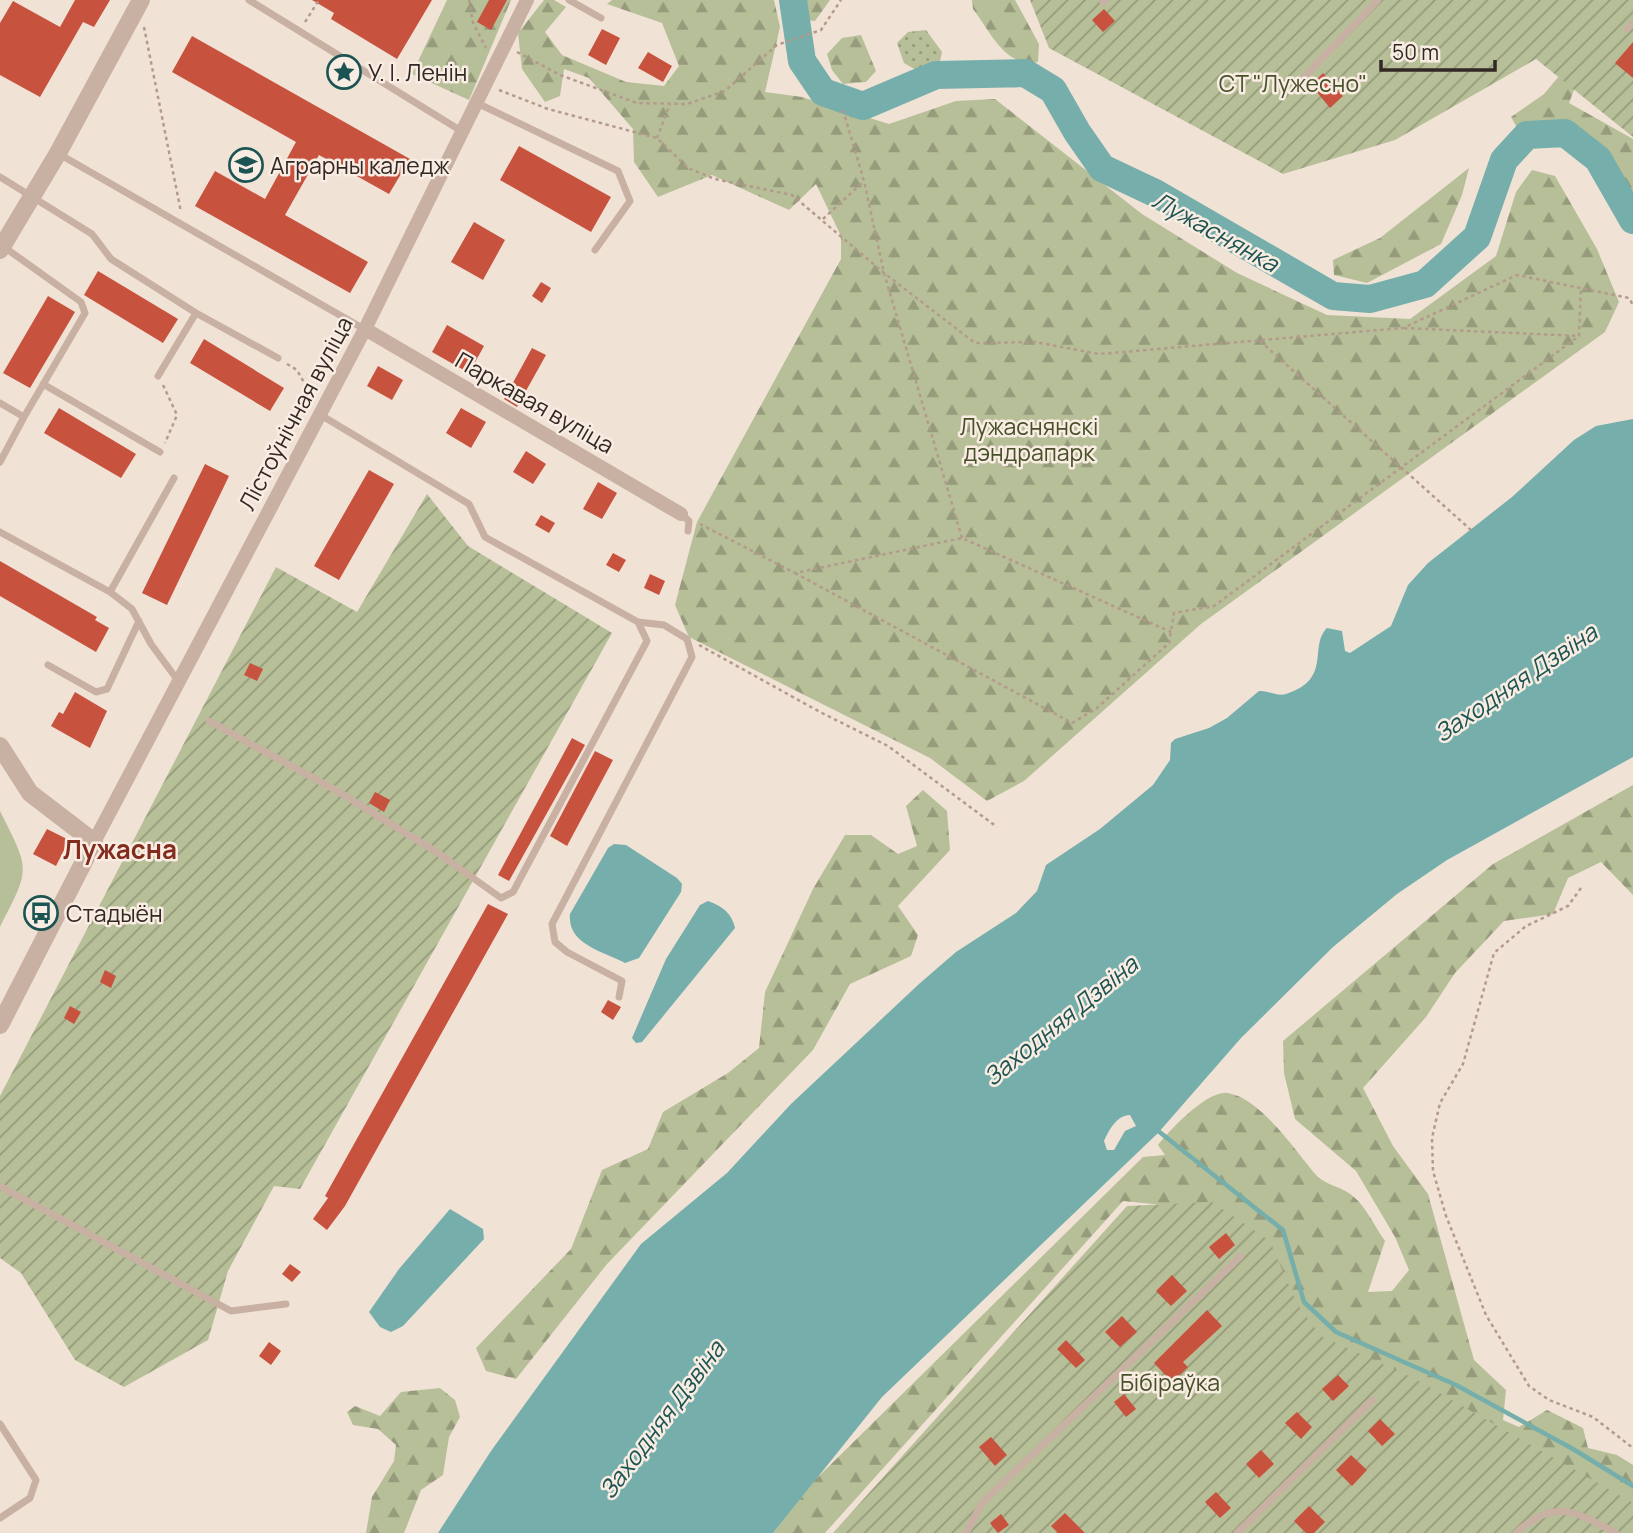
<svg xmlns="http://www.w3.org/2000/svg" width="1633" height="1533" viewBox="0 0 1633 1533" font-family="Manrope,sans-serif">
<style>
.grass{fill:url(#grass-dots)}
.forest{fill:url(#forest-firs)}
.garden{fill:url(#garden-furrows)}
.pitch{fill:#b6bf97}
.water{fill:#75aeaa;fill-rule:evenodd}
.lines{fill:none;stroke-linecap:round;stroke-linejoin:round}
.stream{stroke:#75aeaa;stroke-width:4.5}
.river{stroke:#75aeaa;stroke-width:28}
.building{fill:#c7523e}
.path{stroke:#b49a8d;stroke-width:2.5;stroke-dasharray:3.5 3.5;stroke-linecap:butt}
.service{stroke:#c8b0a3;stroke-width:7}
.minor{stroke:#c8b0a3;stroke-width:14}
.tertiary{stroke:#c8b0a3;stroke-width:18}
.labels{text-anchor:middle;dominant-baseline:central;stroke-width:5;stroke-linejoin:round;paint-order:stroke}
.poi-label{font-size:23px;fill:#332825;stroke:#f9ece2;text-anchor:start}
.park-label{font-size:23px;fill:#465129;stroke:#f9ece2}
.street-label{font-size:23px;fill:#332825;stroke:#f9ece2}
.water-label{font-size:24px;font-style:italic;fill:#1b5452;stroke:#f9ece2}
.quarter-label{font-size:26px;font-weight:bold;fill:#822c1e;stroke:#f9ece2}
</style>
<defs>
<pattern id="grass-dots" width="8" height="8" patternUnits="userSpaceOnUse" patternTransform="scale(1.75)"><rect width="8" height="8" fill="#b6bf97"/><path d="M2 2h.1M6 6h.1" fill="none" stroke="#959b7b" stroke-width="1.8" stroke-linecap="round"/></pattern>
<pattern id="forest-firs" width="22" height="20" patternUnits="userSpaceOnUse" patternTransform="scale(1.75)"><rect width="22" height="20" fill="#b6bf97"/><path d="M5 1l3.5 6h-7zM16 11l3.5 6h-7z" fill="#959b7b"/></pattern>
<pattern id="garden-furrows" width="10" height="10" patternUnits="userSpaceOnUse" patternTransform="scale(1.75)"><rect width="10" height="10" fill="#b6bf97"/><path d="M-1 1l2-2M0 10L10 0M9 11l2-2" fill="none" stroke="#959b7b"/></pattern>
</defs>
<rect width="100%" height="100%" fill="#f1e2d6"/>
<path class="grass" d="M926 30 942 52 939 65 918 71 904 63 897 43 908 32Z"/>
<path class="forest" d="M447 0H511L469 100 412 74Z
M544 0H554L566 7 545 32 562 55 626 82 664 86 679 66 662 23 607 4 612 0H774L780 27 765 92 802 97 889 124 956 101 995 99 1142 214 1237 273 1327 315 1410 319 1496 256 1516 192 1532 170 1555 176 1597 249 1619 302 1605 332 1201 624 1024 781 987 801 930 758 689 637 675 605 697 522 841 259V236L816 184 789 210 712 175 658 197 634 162 633 129 589 78 564 69 560 96 545 102 522 69 518 33Z
M803 0H830L815 21 807 20Z
M972 0H1015L1039 44 1038 62C1006 69 990 31 973 9Z
M861 35 876 71 866 82 843 84 832 70 827 54 842 38Z
M1571 62 1582 69 1569 103 1633 139V192L1593 141 1565 126 1519 131 1511 117 1544 94Z
M1469 168 1462 195 1441 244 1367 283 1334 275 1333 260 1380 238Z
M1633 785V895L1601 862 1568 878 1553 914 1504 921 1455 973 1426 1017 1363 1088 1393 1146 1428 1194 1474 1360 1506 1390 1503 1420 1519 1427 1547 1410 1583 1428 1588 1448 1617 1455 1633 1465V1522L1310 1333 1213 1210 1123 1201 825 1533H773L816 1479 1143 1157 1165 1155 1158 1145C1170 1130 1207 1090 1228 1093 1262 1099 1296 1152 1317 1176 1327 1186 1344 1187 1354 1197 1366 1207 1375 1227 1385 1241L1368 1292 1392 1291 1409 1270 1395 1237 1356 1171 1295 1119 1284 1073 1283 1041 1493 864Z
M923 790 947 811 950 850 898 906 918 935 911 956 850 984 813 1050 607 1264 516 1379 486 1371 476 1348 571 1249 602 1170 648 1149 663 1112 728 1073 759 1048 765 992 813 889 845 835H871L898 854 917 846 906 806Z
M440 1388 455 1400 460 1417 449 1437 443 1475 421 1490 404 1533H366L372 1497 394 1461 396 1445 378 1429 353 1425 347 1412 355 1406 380 1416 401 1392Z"/>
<path class="garden" d="M1030 0H1633V137L1536 59 1395 140 1283 174 1049 48Z
M427 494 468 546 612 633 300 1189 274 1186 228 1271 208 1340 124 1387 75 1360 21 1273 0 1258V1096L276 567 357 612Z
M1212 1202 1270 1241 1297 1304 1321 1336 1413 1378 1633 1503V1533H833L1127 1206Z"/>
<path class="pitch" d="M0 811C30 871 31 867 0 927Z"/>
<path class="water" d="M1633 419V757L1447 860 1397 894 1333 947 1241 1038 1158 1133 882 1397 773 1533H438L491 1451 641 1244 727 1173 791 1104 919 984 956 952 1016 913 1037 891 1046 865 1100 829 1153 785 1170 760 1171 743 1175 739 1209 728 1227 718 1259 691C1268 690 1277 697 1286 694 1333 679 1308 647 1327 628L1342 631 1345 651 1350 653 1391 626 1408 585 1428 563 1512 497 1574 440 1596 426ZM1130 1115 1136 1126 1125 1131 1114 1150H1107L1104 1141C1109 1130 1117 1115 1130 1115Z
M614 844 626 845 677 878 682 884 681 892 639 958 625 963C602 951 567 944 570 914L608 848Z
M708 901C722 906 732 913 735 928L642 1042 636 1043 632 1038 666 959 700 905Z
M450 1209 483 1229 484 1239 403 1326 391 1332 380 1327 369 1312 399 1269Z"/>
<g class="lines">
<path class="stream" d="M1157 1130 1283 1230 1304 1302 1336 1332 1456 1385 1573 1449 1633 1486"/>
<path class="river" d="M793 0 802 61 823 92 863 106 936 75 1025 73 1053 90 1077 132 1102 168 1157 194 1333 296 1370 299 1425 284 1477 237 1504 160 1527 135 1565 133 1598 159 1633 220"/>
</g>
<path class="building" d="M75 0H110L94 27 83 22 40 97 0 75V23L13 1 60 27Z
M312 0H432L397 59 331 19 334 13Z
M489 0H507L491 30 477 22Z
M1104 9 1115 21 1103 32 1092 20Z
M602 29 620 38 606 65 588 55Z
M192 36 410 159 389 194 319 155 285 215 368 262 350 293 195 206 215 171 265 199 296 142 172 72Z
M1633 42V78L1615 63Z
M648 52 672 66 663 82 638 68Z
M1323 73 1343 96 1330 108 1311 85Z
M519 146 611 197 591 232 500 180Z
M474 222 505 240 483 280 451 262Z
M98 271 178 319 163 343 84 295Z
M541 282 551 288 542 303 532 296Z
M48 296 75 312 30 388 3 373Z
M447 325 484 346 469 373 432 352Z
M204 339 284 388 270 411 190 363Z
M532 348 546 355 517 407 504 399Z
M378 366 403 380 392 400 367 386Z
M59 408 136 454 121 478 44 433Z
M461 408 486 422 471 448 446 433Z
M526 451 546 464 533 484 513 472Z
M205 464 229 476 167 605 142 593Z
M369 470 394 484 339 580 314 566Z
M598 482 617 493 602 519 583 509Z
M541 515 555 523 549 533 535 525Z
M613 553 626 560 619 572 606 565Z
M0 561 97 617 95 620 109 628 96 652 0 596Z
M650 574 665 581 659 595 644 588Z
M250 663 263 669 257 681 244 675Z
M75 692 107 711 90 748 51 726 59 712 63 714Z
M572 738 585 745 509 881 498 875Z
M595 751 613 760 567 846 550 836Z
M375 792 390 800 384 812 369 803Z
M47 829 69 840 56 866 33 854Z
M488 904 508 914 345 1206 327 1230 313 1219 328 1198 325 1196Z
M105 970 116 976 111 988 100 982Z
M608 1000 621 1007 613 1020 601 1012Z
M70 1006 81 1012 74 1024 64 1018Z
M1226 1233 1235 1245 1219 1259 1209 1247Z
M290 1264 301 1272 292 1282 282 1274Z
M1172 1275 1187 1291 1171 1306 1156 1291Z
M1207 1310 1222 1326 1183 1362 1188 1367 1172 1382 1154 1363Z
M1122 1316 1137 1332 1120 1347 1105 1332Z
M1066 1340 1085 1360 1076 1368 1057 1349Z
M269 1342 281 1351 271 1365 259 1356Z
M1338 1375 1349 1386 1333 1401 1322 1389Z
M1124 1394 1136 1409 1126 1417 1114 1402Z
M1297 1412 1312 1427 1301 1439 1285 1423Z
M1380 1419 1395 1434 1382 1446 1368 1431Z
M991 1437 1007 1455 995 1466 979 1447Z
M1261 1450 1274 1464 1259 1478 1246 1464Z
M1351 1455 1367 1470 1352 1486 1336 1470Z
M1216 1492 1231 1508 1220 1518 1205 1502Z
M1309 1506 1325 1522 1314 1533H1306L1294 1521Z
M1065 1513 1085 1533H1058L1051 1526Z
M1001 1514 1009 1525 998 1533 990 1523Z"/>
<g class="lines">
<path class="path" d="M469 0 473 23 486 48
M305 22 319 0
M144 27 181 212
M517 52 560 75 637 103 687 104 725 91 777 45 821 30 841 0
M499 90 548 109 657 138 688 168 715 179 792 195 884 273 975 343 1035 342 1099 354 1403 328 1517 275 1629 298 1633 305
M843 110 864 181 884 273 962 538
M657 138 670 104
M823 219 864 181
M1404 328 1579 336
M1260 341 1471 530
M287 364 297 370 312 397
M163 385 177 415 165 443
M700 524 795 573 962 538 1171 632
M795 573 1072 723 1097 708 1169 643 1174 613 1214 606 1579 336 1581 288
M699 645 820 712 888 746 997 827
M1581 888 1568 906 1526 926 1494 953 1463 1064 1440 1103 1432 1138 1433 1171 1446 1216 1486 1315 1529 1386 1549 1400 1593 1417 1633 1448"/>
<path class="service" d="M249 0 463 132
M569 0 601 18
M1103 2 1105 0
M1627 29 1633 23
M1304 77 1378 0
M477 103 618 171 630 201 595 250
M59 154 364 329
M0 177 92 234 111 259 196 313 278 358
M4 247 81 302 85 313 24 417
M158 376 196 313
M43 384 160 452
M0 403 24 417 0 462
M319 414 469 504 485 537 638 622 664 625 687 639 692 657 552 924 555 942 567 952 622 981 619 997
M681 514 689 521 688 531
M0 532 110 592 132 609 151 644 179 682
M110 592 174 478
M48 665 96 692 107 689 139 621
M209 721 339 792 438 853 501 898 513 892 647 641 638 622
M0 1186 231 1311 286 1304
M0 1424 36 1480 30 1498 0 1518
M966 1533 982 1503 1241 1256
M1237 1533 1372 1400
M1516 1533C1553 1498 1575 1511 1616 1533"/>
<path class="minor" d="M365 329 681 514
M94 842 365 329 527 0"/>
<path class="tertiary" d="M0 250 58 153 141 0
M0 746 30 793 94 842 0 1025"/>
</g>
<defs>
<g id="sight-ring" transform="scale(1.75)"><circle r="9.5" fill="#f9ece2" stroke="#1b5452" stroke-width="1.5"/><path d="M0-6L1.8-2.2L6-1.7L2.9 1.2L3.7 5.4L0 3.3L-3.7 5.4L-2.9 1.2L-6-1.7L-1.8-2.2Z" fill="#1b5452"/></g>
<g id="university-ring" transform="scale(1.75)"><circle r="9.5" fill="#f9ece2" stroke="#1b5452" stroke-width="1.5"/><path d="M0-5L7-2L0 1L-7-2ZM-4 1L0 2.5L4 1V4Q0 6-4 4Z" fill="#1b5452"/></g>
<g id="bus-ring" transform="scale(1.75)"><circle r="9.5" fill="#f9ece2" stroke="#1b5452" stroke-width="1.5"/><path d="M-5-6H5V4H4V6H2V4H-2V6H-4V4H-5ZM-3.5-4V0h7V-4ZM-3.5 1.2v1.5H-2V1.2ZM2 1.2v1.5H3.5V1.2Z" fill="#1b5452"/></g>
</defs>
<g fill-rule="evenodd">
<use href="#sight-ring" x="344" y="72"/>
<use href="#university-ring" x="246" y="165"/>
<use href="#bus-ring" x="41" y="913"/>
</g>
<g class="labels">
<g class="poi-label">
<text x="368" y="72">У. І. Ленін</text>
<text x="270" y="165">Аграрны каледж</text>
<text x="66" y="913">Стадыён</text>
</g>
<g class="park-label">
<text x="1293" y="83">СТ "Лужесно"</text>
<text x="1029" y="426">Лужаснянскі<tspan x="1029" dy="26">дэндрапарк</tspan></text>
<text x="1170" y="1382">Бібіраўка</text>
</g>
<g class="street-label">
<text transform="translate(535 402) rotate(30)">Паркавая вуліца</text>
<text transform="translate(295 413) rotate(-62)">Лістоўнічная вуліца</text>
</g>
<g class="water-label">
<text transform="translate(1216 231) rotate(29)">Лужаснянка</text>
<text transform="translate(1515 682) rotate(-34)">Заходняя Дзвіна</text>
<text transform="translate(1060 1020) rotate(-39)">Заходняя Дзвіна</text>
<text transform="translate(661 1419) rotate(-53)">Заходняя Дзвіна</text>
</g>
<g class="quarter-label">
<text x="120" y="849">Лужасна</text>
</g>
</g>
<path d="M1381 60v10h114v-10" fill="none" stroke="#332825" stroke-width="3.5"/>
<text x="1392" y="60" font-size="21" fill="#332825" stroke="#f9ece2" stroke-width="5" paint-order="stroke">50 m</text>
</svg>
